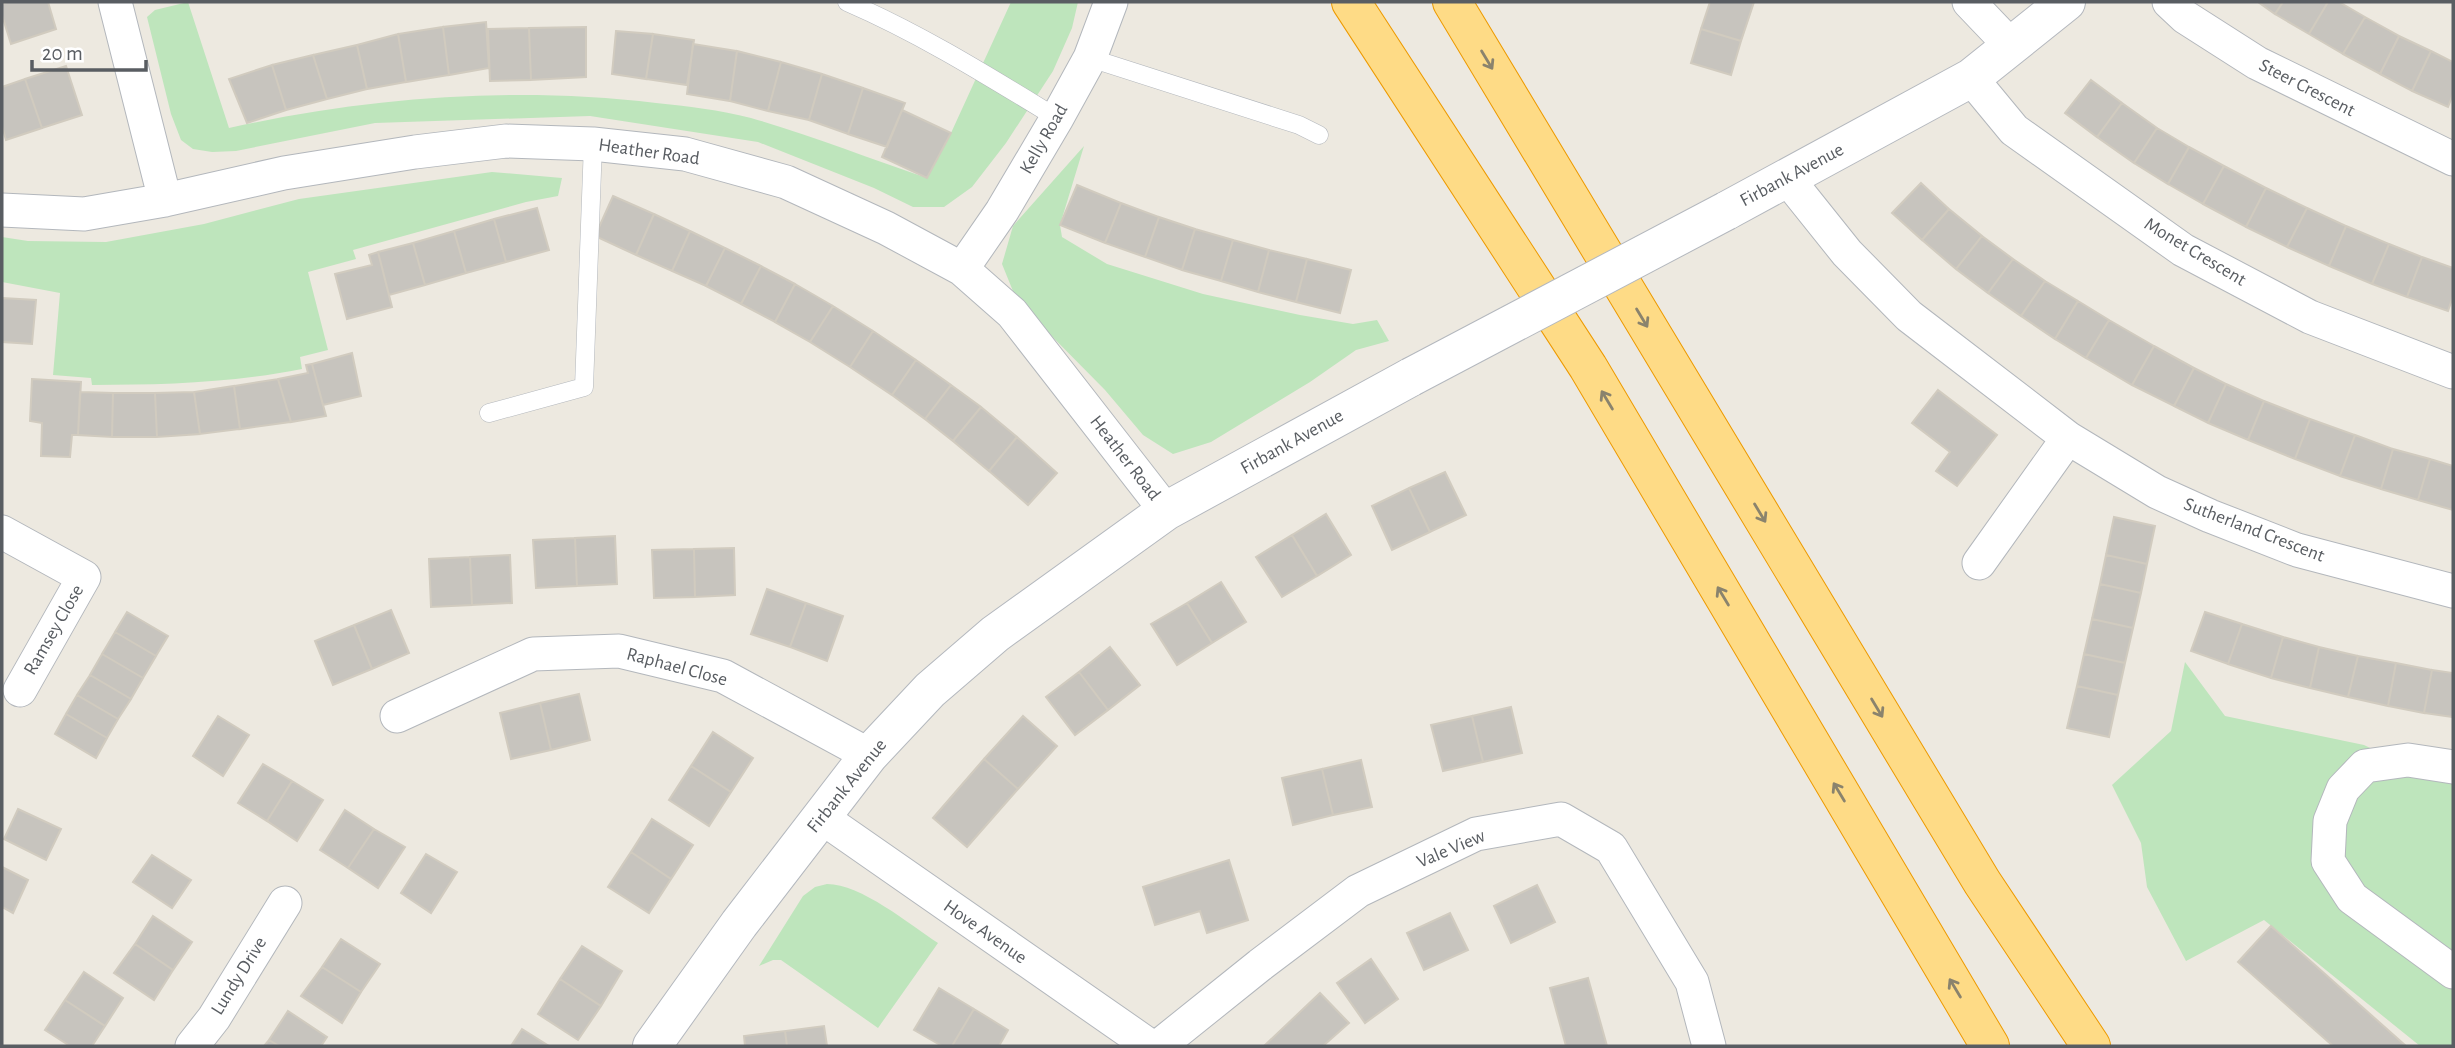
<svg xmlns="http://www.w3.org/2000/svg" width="2455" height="1048" viewBox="0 0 2455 1048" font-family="'Alegreya Sans',sans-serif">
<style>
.green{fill:#bee5bc}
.building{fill:#c7c4be;stroke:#d1cbbf;stroke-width:2}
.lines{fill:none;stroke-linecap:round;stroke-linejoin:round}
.lane-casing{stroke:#b3b7bc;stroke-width:19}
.street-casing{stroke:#b3b7bc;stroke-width:35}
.secondary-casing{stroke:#b4b8be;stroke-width:40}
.highway-casing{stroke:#ed9a00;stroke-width:40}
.lane{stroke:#fff;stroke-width:18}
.street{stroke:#fff;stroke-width:33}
.secondary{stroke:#fff;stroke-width:38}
.highway{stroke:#fedb86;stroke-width:38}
.secondary-bridge-casing{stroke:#b4b8be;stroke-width:40;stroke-linecap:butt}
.secondary-bridge{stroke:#fff;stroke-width:38}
.oneway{stroke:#8a836d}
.labels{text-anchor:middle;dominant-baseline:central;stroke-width:5;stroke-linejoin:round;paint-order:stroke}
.street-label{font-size:19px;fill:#595d62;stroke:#fff}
</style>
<rect width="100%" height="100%" fill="#ede9e0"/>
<path class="green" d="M188 2 229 128C368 97 515 86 656 103 687 106 720 110 751 118 810 135 868 158 927 178L951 133 1011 2H1078L1072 28 1053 71 1006 143 972 187 944 207H913L874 188 758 142 590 116 375 123 236 151 212 152 193 149 181 140 171 114 147 17 155 10Z
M1084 146 1060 225 1062 237 1107 264 1203 294 1300 315 1353 324 1377 320 1389 341 1356 350 1310 382 1211 442 1173 454 1143 435 1105 390 1017 301 1002 264 1013 226Z
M492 172 562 178 558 196 526 202 353 250 356 259 308 272 328 350 300 357 302 369C232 383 163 385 92 385L91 378 53 375 60 293 2 282V237L28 241 106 242 204 224 299 199Z
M2185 662 2225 716 2364 745 2397 761 2453 767V1046H2420L2264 920 2186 961 2147 887 2141 843 2112 785 2171 731Z
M827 884C861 884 909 924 938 943L878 1028 781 960H773L759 966 803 896 815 887Z"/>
<path class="building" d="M7 2H48L56 29 11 44 2 15V4Z
M1710 2H1754L1741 41 1701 29Z
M2258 2H2283L2275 14Z
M2283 2H2328L2309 34 2275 14Z
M2328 2H2339L2365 17 2343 54 2309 34Z
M2365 17 2399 36 2380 74 2343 54Z
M486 22 489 68 449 75 443 27Z
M443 27 449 75 406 82 398 34Z
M586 27V77L531 80 529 28Z
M529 28 531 80 490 81 488 29Z
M1701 29 1741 41 1731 75 1691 63Z
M616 31 653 34 646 79 612 74Z
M398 34 406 82 367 89 357 45Z
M653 34 694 40 687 85 646 79Z
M2399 36 2431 51 2412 91 2380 74Z
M693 44 737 51 730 101 687 94Z
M357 45 367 89 327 99 313 55Z
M737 51 781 62 768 111 730 101Z
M2431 51 2453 62V94L2448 107 2412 91Z
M313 55 327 99 286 110 272 65Z
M781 62 822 74 809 120 768 111Z
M272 65 286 110 247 123 229 79Z
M66 66 82 115 42 128 25 79Z
M822 74 863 88 848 134 809 120Z
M25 79 42 128 6 140 2 126V87Z
M2091 80 2122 103 2097 137 2065 113Z
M863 88 905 103 887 147 848 134Z
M2122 103 2157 128 2134 163 2097 137Z
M902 110 951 133 927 178 882 157Z
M2157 128 2189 147 2168 184 2134 163Z
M2189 147 2224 166 2203 204 2168 184Z
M2224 166 2266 188 2246 227 2203 204Z
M1921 183 1949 209 1922 240 1892 213Z
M1077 185 1121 203 1105 243 1060 225Z
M2266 188 2307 208 2287 247 2246 227Z
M613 196 654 214 636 255 595 236Z
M1121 203 1159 217 1145 257 1105 243Z
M537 208 549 250 506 262 494 219Z
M2307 208 2346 226 2329 266 2287 247Z
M1949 209 1982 236 1956 269 1922 240Z
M654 214 690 231 672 271 636 255Z
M1159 217 1195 229 1182 270 1145 257Z
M494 219 506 262 466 273 454 231Z
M2346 226 2389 244 2372 284 2329 266Z
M1195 229 1233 240 1221 281 1182 270Z
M454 231 466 273 425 285 413 243Z
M690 231 725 248 706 286 672 271Z
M1982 236 2013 259 1988 293 1956 269Z
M1233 240 1269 250 1258 292 1221 281Z
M413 243 425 285 389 295 378 252Z
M2389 244 2422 257 2407 297 2372 284Z
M725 248 761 266 741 304 706 286Z
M1269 250 1307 259 1296 302 1258 292Z
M378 252 392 307 347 319 335 274 372 265 369 255Z
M2422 257 2453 268V296L2448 311 2407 297Z
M1307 259 1351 270 1340 313 1296 302Z
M2013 259 2045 281 2021 316 1988 293Z
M761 266 795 284 775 322 741 304Z
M2045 281 2078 301 2055 339 2021 316Z
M795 284 833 306 810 342 775 322Z
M2 298 36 300 32 344 2 342Z
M2078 301 2109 320 2086 358 2055 339Z
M833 306 873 331 850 367 810 342Z
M2109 320 2154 346 2132 385 2086 358Z
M873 331 916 360 892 395 850 367Z
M2154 346 2194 368 2174 406 2132 385Z
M352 353 361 396 323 405 312 364Z
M916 360 951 385 925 419 892 395Z
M312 364 326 416 291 422 278 379 308 373 306 365Z
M2194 368 2226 384 2208 423 2174 406Z
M32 379 81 382 78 435H72L70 457 41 456 42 423 30 421Z
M278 379 291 422 240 429 234 386Z
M2226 384 2264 401 2248 440 2208 423Z
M951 385 981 407 953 441 925 419Z
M234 386 240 429 200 434 194 392Z
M1938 390 1997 435 1957 486 1936 471 1950 452 1912 423Z
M80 392 113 393 112 437 78 435Z
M194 392 200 434 157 437 155 393Z
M113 393H155L157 437H112Z
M2264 401 2310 419 2295 459 2248 440Z
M981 407 1017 437 989 471 953 441Z
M2310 419 2355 435 2340 476 2295 459Z
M2355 435 2393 449 2381 489 2340 476Z
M1017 437 1057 473 1028 505 989 471Z
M2393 449 2430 459 2418 500 2381 489Z
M2430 459 2453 466V510L2418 500Z
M1445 472 1466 515 1430 532 1409 488Z
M1409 488 1430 532 1392 550 1372 506Z
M1326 514 1351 555 1317 576 1292 535Z
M2114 517 2155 526 2147 564 2106 555Z
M1292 535 1317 576 1282 597 1256 557Z
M615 536 617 584 577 586 575 538Z
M575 538 577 586 536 588 533 540Z
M734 548 735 595 695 597 694 549Z
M694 549 695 597 654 598 652 550Z
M510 555 512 603 472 605 470 557Z
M2106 555 2147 564 2141 593 2100 584Z
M470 557 472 605 431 607 429 559Z
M1221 582 1246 622 1212 643 1187 603Z
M2100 584 2141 593 2133 628 2092 619Z
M767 589 806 603 790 647 751 634Z
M806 603 843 616 827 661 790 647Z
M1187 603 1212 643 1177 665 1151 624Z
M391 610 409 653 372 669 354 625Z
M127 612 168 636 156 656 115 632Z
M2205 612 2242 624 2228 664 2191 651Z
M2092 619 2133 628 2125 663 2084 654Z
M2242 624 2283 637 2271 678 2228 664Z
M354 625 372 669 333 685 315 641Z
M115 632 156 656 143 678 102 654Z
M2283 637 2319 647 2310 688 2271 678Z
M1110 647 1140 685 1108 710 1079 672Z
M2319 647 2358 656 2348 697 2310 688Z
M102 654 143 678 131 699 90 675Z
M2084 654 2125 663 2118 695 2077 686Z
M2358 656 2396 663 2388 706 2348 697Z
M2396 663 2432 670 2424 713 2388 706Z
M2432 670 2453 673V717L2424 713Z
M1079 672 1108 710 1075 735 1046 697Z
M90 675 131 699 118 719 77 695Z
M2077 686 2118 695 2109 737 2067 728Z
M579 694 590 740 551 750 540 703Z
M77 695 118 719 107 738 66 714Z
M540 703 551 750 511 759 500 713Z
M1511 707 1522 753 1483 762 1472 716Z
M66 714 107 738 96 758 55 734Z
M218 716 249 735 223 776 193 756Z
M1023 716 1057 746 1018 789 984 759Z
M1472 716 1483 762 1443 771 1431 725Z
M713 732 753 758 731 792 691 766Z
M984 759 1018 789 967 847 933 818Z
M1361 760 1372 807 1333 815 1322 769Z
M263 764 292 781 267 821 238 803Z
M691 766 731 792 709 826 669 800Z
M1322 769 1333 815 1293 825 1282 778Z
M292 781 323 800 297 841 267 821Z
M18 809 61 829 46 860 4 839Z
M345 810 374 829 348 868 320 850Z
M652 819 693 845 671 879 631 852Z
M374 829 405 847 378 888 348 868Z
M631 852 671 879 649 913 608 887Z
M426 854 457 872 431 913 401 893Z
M152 855 191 880 172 908 133 882Z
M1229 860 1248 920 1207 933 1200 911 1155 925 1143 887Z
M2 867 28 880 13 913 2 907Z
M1537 885 1555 922 1511 943 1494 906Z
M1450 913 1468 950 1424 970 1407 933Z
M153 916 192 942 173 970 135 944Z
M2271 926 2406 1046H2333L2238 962Z
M341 939 380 964 361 992 322 967Z
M135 944 173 970 154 1000 114 973Z
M582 946 622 971 601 1006 560 979Z
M1371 959 1398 999 1365 1023 1337 983Z
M322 967 361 992 342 1023 301 996Z
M84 972 123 998 105 1026 65 1000Z
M1588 978 1607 1046H1566L1550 988Z
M560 979 601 1006 578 1040 538 1014Z
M939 988 974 1009 952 1046H942L914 1030Z
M1320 993 1349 1023 1323 1046H1264Z
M65 1000 105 1026 92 1046H70L45 1030Z
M974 1009 1008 1030 999 1046H952Z
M288 1011 327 1037 321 1046H279L269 1040Z
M824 1026 827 1046H787L785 1031Z
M522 1029 549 1046H511Z
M785 1031 787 1046H745L744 1036Z
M269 1040 279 1046H264Z"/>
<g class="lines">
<g class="lane-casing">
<path id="lane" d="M847 2C921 34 988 76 1057 118
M1090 58 1299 125 1319 135
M489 413 584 387 593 144"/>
</g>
<g class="street-casing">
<path id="street" d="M115 2 165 200
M1969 2 2011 46
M2169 2 2185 17 2257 63 2453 159
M1971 78 2014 130 2183 250 2310 317 2453 372
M1787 178 1847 253 1909 316 2068 438 2157 492 2210 516 2297 550 2453 591
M2 210 84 214 165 200 284 173 415 152 506 141 593 144 685 154 786 182 886 228 962 269 1012 313 1166 511
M962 269 1002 211 1057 118 1090 58 1111 2
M2 532 84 577 20 690
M1979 563 2068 438
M397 716 533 654 619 651 723 676 869 755
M2453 767 2408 760 2365 766 2343 789 2330 821 2328 861 2352 898 2453 972
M821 817 1150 1046
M192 1046 214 1018 285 903
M1159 1046 1260 965 1358 891 1476 834 1561 819 1611 848 1692 982 1709 1046"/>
</g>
<g class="secondary-casing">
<path id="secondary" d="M1726 211 1971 78 2066 2
M652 1046 739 924 869 755 930 690 995 634 1166 511 1411 377"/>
</g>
<g class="highway-casing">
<path id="highway" d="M1351 2 1588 367 1990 1046
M1452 2 1982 882 2091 1046"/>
</g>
<use href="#lane" class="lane"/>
<use href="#street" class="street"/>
<use href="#secondary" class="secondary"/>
<use href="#highway" class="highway"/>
<g class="secondary-bridge-casing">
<path id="secondary-bridge" d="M1411 377 1726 211"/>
</g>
<use href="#secondary-bridge" class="secondary-bridge"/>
</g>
<defs><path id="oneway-shaft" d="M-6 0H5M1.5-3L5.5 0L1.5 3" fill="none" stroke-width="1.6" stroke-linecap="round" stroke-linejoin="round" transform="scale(1.75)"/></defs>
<g class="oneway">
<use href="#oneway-shaft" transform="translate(1487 60) rotate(59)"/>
<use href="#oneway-shaft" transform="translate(1642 318) rotate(59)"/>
<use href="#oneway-shaft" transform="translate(1607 400) rotate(-121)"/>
<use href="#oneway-shaft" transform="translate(1760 513) rotate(59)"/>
<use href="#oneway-shaft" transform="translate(1723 596) rotate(-121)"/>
<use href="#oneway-shaft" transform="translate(1877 708) rotate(59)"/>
<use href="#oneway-shaft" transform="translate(1839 792) rotate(-121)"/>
<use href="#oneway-shaft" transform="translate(1955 988) rotate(-121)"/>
</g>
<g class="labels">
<g class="street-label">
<text transform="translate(2307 88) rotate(27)">Steer Crescent</text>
<text transform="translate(1044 139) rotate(-60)">Kelly Road</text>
<text transform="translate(649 152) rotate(8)">Heather Road</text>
<text transform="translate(1792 175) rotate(-28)">Firbank Avenue</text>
<text transform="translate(2195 252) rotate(31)">Monet Crescent</text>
<text transform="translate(1292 442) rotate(-29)">Firbank Avenue</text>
<text transform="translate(1125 458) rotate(52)">Heather Road</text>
<text transform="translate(2254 530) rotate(21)">Sutherland Crescent</text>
<text transform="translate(54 630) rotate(-60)">Ramsey Close</text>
<text transform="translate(677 667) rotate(15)">Raphael Close</text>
<text transform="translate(847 786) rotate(-51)">Firbank Avenue</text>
<text transform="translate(1451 849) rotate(-23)">Vale View</text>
<text transform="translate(985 932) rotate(35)">Hove Avenue</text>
<text transform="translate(239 976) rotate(-58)">Lundy Drive</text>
</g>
</g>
<rect width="2455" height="1048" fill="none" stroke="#595d62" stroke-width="7"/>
<path d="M32 60v10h114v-10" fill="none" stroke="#595d62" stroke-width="3.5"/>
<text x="42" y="60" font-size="21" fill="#595d62" stroke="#ffffff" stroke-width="5" paint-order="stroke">20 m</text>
</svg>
